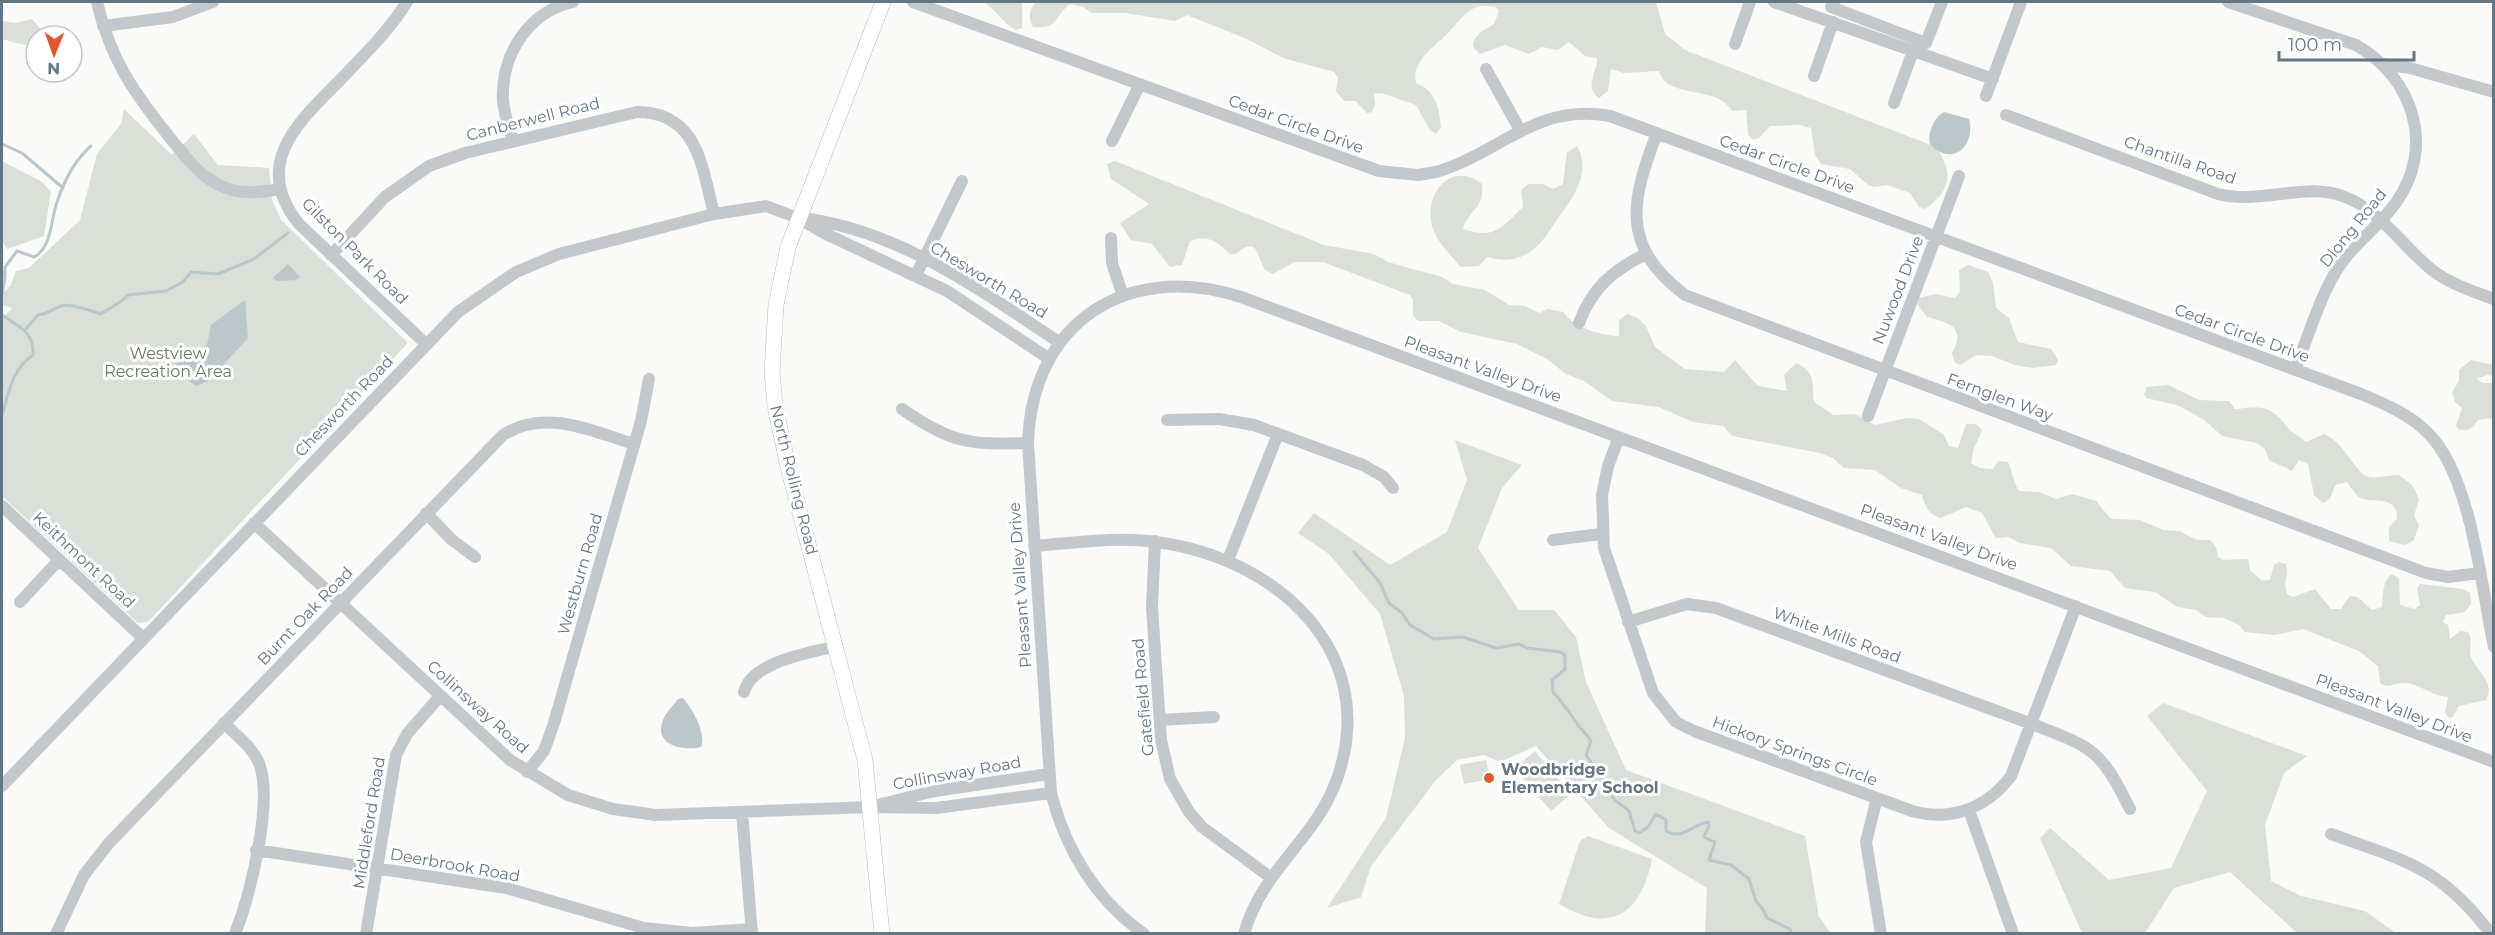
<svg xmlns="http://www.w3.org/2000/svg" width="2495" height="935" viewBox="0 0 2495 935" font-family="Montserrat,sans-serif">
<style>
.green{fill:#dadfd7}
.water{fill:#bbc7cb}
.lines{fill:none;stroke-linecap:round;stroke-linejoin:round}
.stream{stroke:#bbc7cb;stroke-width:3}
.major-casing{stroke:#b5babe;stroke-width:16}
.minor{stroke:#c3c8cc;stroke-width:12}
.major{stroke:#fff;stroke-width:15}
.poi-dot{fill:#e4572e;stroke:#fff;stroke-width:2}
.labels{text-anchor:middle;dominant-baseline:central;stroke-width:6;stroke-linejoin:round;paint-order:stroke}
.street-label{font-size:16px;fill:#657683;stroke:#fff}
.park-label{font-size:16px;fill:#687a64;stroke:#fff}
.poi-label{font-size:16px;font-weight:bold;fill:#657683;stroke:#fff;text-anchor:start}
</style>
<rect width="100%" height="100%" fill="#fafaf8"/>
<path class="green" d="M984 2H1022V28L1016 30C1002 22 996 10 984 2Z
M1036 2H1656L1665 34 1685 50 1936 147C1954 173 1951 191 1925 209L1919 207 1910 193 1887 185 1874 187 1868 185 1850 169 1821 164 1815 155 1811 128 1800 125 1770 126 1759 138 1753 140 1748 134 1746 110 1733 111C1728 106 1724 101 1717 98 1699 90 1664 93 1659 71L1624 73 1611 69 1608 91 1599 98C1583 87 1598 72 1597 58L1585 56 1569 42 1558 50 1542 47 1529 54 1505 45 1480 54 1473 47C1474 33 1484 31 1494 24L1499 11 1495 7C1489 6 1481 5 1476 7 1464 12 1456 25 1448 33 1435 46 1411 61 1416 83 1436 91 1439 107 1441 127L1436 134 1430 130 1416 105 1382 93 1374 94 1375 104 1372 112 1367 113 1355 101H1344L1336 91 1338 77 1334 72 1283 58 1247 39 1187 15 1175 21 1125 13H1092L1083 7 1070 4C1053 17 1060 29 1033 27 1028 17 1029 10 1036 2Z
M32 19 40 28 43 36H36V63L32 47 2 39V21L15 23Z
M124 109 172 155 194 134 218 165 269 168 272 200 281 220 406 341 407 344 148 622 138 623 2 496V319L12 308 2 305V294L11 285 16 271 29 268 80 220 97 154 121 124Z
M1577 146C1592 172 1573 198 1558 218 1548 232 1543 244 1528 253 1515 261 1501 261 1487 257L1479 266 1461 267C1451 256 1438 243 1433 229 1422 196 1450 159 1482 184 1485 209 1468 210 1463 229 1495 240 1502 227 1523 207L1521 190 1528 184H1543L1553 189 1563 184 1567 152Z
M2 161 42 182 51 192 44 236 7 249 2 241Z
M1115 161 1324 245 1374 254 1388 262 1442 277 1453 284 1485 290 1509 305 1525 306 1539 313 1548 309 1563 312C1573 327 1601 336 1619 336V320L1627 314 1638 318 1646 326 1655 347 1685 369 1724 372 1735 360 1758 386 1787 391 1784 375 1796 363C1816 371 1812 384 1814 402L1833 415 1855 414 1875 425 1907 418 1919 419 1944 435 1949 446 1958 448 1966 424H1976L1982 430 1973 451 1971 463 1980 468 1993 469 1998 461 2008 462C2013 472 2012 481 2019 491L2039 492 2056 499 2072 494 2096 501 2111 519 2140 520 2163 530 2179 531 2197 540H2210L2216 547 2218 557 2223 560 2248 559 2250 570 2262 581 2270 580 2274 565 2279 562 2286 564C2290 576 2281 583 2288 595L2293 597 2315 589 2331 609H2341L2350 596 2357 597 2372 610 2382 607C2383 596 2382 581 2392 574L2399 578 2400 605 2415 609 2420 605 2417 588 2420 584 2463 589 2470 593 2471 604 2465 612 2446 615 2443 622 2448 625 2450 639 2460 631 2468 632C2474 640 2467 650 2472 659 2479 673 2495 683 2486 700L2459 706 2452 718 2448 717 2445 712 2448 697C2429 695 2424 686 2407 683 2396 681 2390 690 2380 683L2378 666 2359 651 2303 629 2275 635 2245 632 2239 625 2224 618 2206 617 2196 610 2177 607 2155 592 2125 588 2110 571 2071 566 2051 548 2020 543 2008 537 1996 538 1982 513 1966 507 1941 518C1929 515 1925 507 1922 495L1901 488 1875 470 1844 468 1833 458 1820 453 1732 436 1723 426 1693 422 1658 407 1612 401 1584 381 1566 374 1547 359 1517 344 1461 332 1439 321H1418L1413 315V300L1410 295 1323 262H1294L1273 274 1265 270 1255 248C1246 244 1243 249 1236 254H1230C1218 242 1208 234 1190 241L1182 265 1170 267 1152 244 1131 240 1120 223 1149 204 1111 179 1107 164Z
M1968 265 1988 272 1993 283 1996 308 2009 318 2018 342 2051 349 2058 360 2056 365 2032 368 2015 365 1992 356 1976 355 1961 365 1955 363 1952 353C1967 327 1948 322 1927 317L1917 304 1919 298 1935 294 1955 298 1960 291 1959 270Z
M2471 360 2493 365V376L2487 375 2477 379 2483 383H2493V418L2478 420C2473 429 2468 432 2458 429L2456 425 2462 408 2455 402 2452 392 2459 381V370Z
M2168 385 2199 400 2229 401 2235 409C2262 406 2271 405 2288 428 2292 433 2301 436 2306 442L2324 434C2344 442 2356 473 2366 476 2375 480 2388 474 2399 475L2412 485 2419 499 2414 516 2419 525 2414 540 2405 545 2389 541V527L2397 519C2398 493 2371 505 2359 497 2355 494 2350 486 2347 482L2335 485 2330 499 2323 503 2314 495 2308 464 2299 460 2292 471 2269 460 2265 449 2257 443 2222 436 2203 419 2177 405 2146 398 2144 394 2147 387Z
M1455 440 1522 465 1502 488 1478 548 1519 610H1554L1576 637 1586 682 1626 770 1805 836 1819 917 1831 933H1705L1707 888 1609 828 1536 746 1500 762 1484 755 1457 760 1436 780 1371 866 1361 897 1327 908 1386 818 1405 738 1404 696 1380 614 1329 554 1298 533 1314 513 1390 565 1447 532 1467 480Z
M2163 703 2307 756 2284 773 2265 825 2271 881 2301 896 2365 911 2396 933H2297L2230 872 2174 888 2145 933H2082L2040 838 2050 828 2109 880 2171 868 2207 791 2147 716Z
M1535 751 1571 794 1551 811 1515 768Z
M1486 760 1490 779 1464 784 1460 765Z
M1588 836 1652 859C1641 914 1611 935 1559 904L1580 841Z"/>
<path class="water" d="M1944 112 1969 119C1976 146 1952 168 1930 144 1927 134 1934 117 1944 112Z
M288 264 300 277 296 280 277 281 273 278Z
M245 300 248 338 208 381 196 386 170 368 207 345 211 325Z
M683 698C692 708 707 734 701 747 685 751 655 746 662 723 664 714 673 706 678 699Z"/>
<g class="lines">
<path class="stream" d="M2 144 22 153 63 188
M2 271 5 278 2 294
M5 278V267L17 251 34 257C52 248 51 218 57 202 64 181 75 160 91 146
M2 315C19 327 34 331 33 355 12 369 9 392 2 415
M26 329 38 315C48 314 52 309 61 306 67 303 94 311 100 314 109 309 121 303 128 295L166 291 183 282 191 272 218 274 254 259 288 233
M1354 552 1380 583 1389 603 1402 613 1410 625 1434 639 1463 637 1496 648 1519 644 1527 648 1560 652 1565 655V669L1552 680 1553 692C1563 703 1570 713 1578 725 1582 731 1587 734 1591 741L1586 755 1604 781
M1608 790 1615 800 1629 811 1635 831 1639 833 1648 827 1656 814 1666 820V831C1682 841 1693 824 1708 822L1709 826 1704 837 1715 842 1709 860 1731 865 1749 879 1756 901 1762 908 1767 918 1790 929 1792 934"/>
<g class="major-casing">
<path id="major" d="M882 934 865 760 789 471 775 406 772 372 776 305 788 247 883 2"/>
</g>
<path class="minor" d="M97 2C110 59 134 93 171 139 184 155 198 174 217 184 237 195 258 193 280 189
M407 2C390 29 367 52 344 76 302 119 249 162 299 224L426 344
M913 2 1379 171 1418 175 1436 172C1500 153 1537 102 1610 116L2361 394C2385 404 2409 414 2428 433 2472 477 2481 587 2494 647
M1774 2 1993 79
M1834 2 1831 7 1926 43 1942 2
M2228 2 2356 45C2414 78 2436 148 2395 204 2379 226 2356 242 2340 265 2319 297 2309 335 2295 370
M103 26 173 17 213 2
M1735 44 1750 2
M2383 64 2410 68 2494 92
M1486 69 1520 130
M1814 76 1833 22
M1986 96 2021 2
M1894 103 1913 51
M2006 115 2218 194C2263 205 2306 181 2345 197 2380 210 2403 247 2432 270 2450 284 2472 291 2494 299
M1657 133C1631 201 1620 246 1685 295L2426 573 2448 577 2479 573
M513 141C509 128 504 114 503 100 501 55 528 12 573 2
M1112 141 1140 84
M802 218C899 230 980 290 1059 342
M1111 238 1112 263 1123 296
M331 255 385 197 429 166 465 153 637 112C698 112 702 167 714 214
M916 275 962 181
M1579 323C1592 288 1613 270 1646 254
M902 409C951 443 969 445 1028 443
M1868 416 1959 176
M1167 420 1219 419 1254 425 1363 465 1384 477 1393 488
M1619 437 1608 466 1602 495 1604 548 1653 693 1676 722 1694 731 1912 811C1951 822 1987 808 2011 776L2076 606
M2 506 143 638
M426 513 452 540 475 557
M254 523 510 760 568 795 613 809 656 815 871 807 936 808 1051 793
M1553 540 1601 534
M1155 541 1152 607 1161 740 1170 779 1189 812 1202 827 1270 877
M1034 546C1074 543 1116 536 1156 542 1275 557 1382 651 1337 779 1316 839 1262 869 1244 934
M1228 560 1278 434
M20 602 59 560
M1628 622 1687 604 1716 608 2032 724C2094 748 2100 749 2130 809
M744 692C752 661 810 653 837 646
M1160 720 1214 717
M224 723C236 735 251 746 258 761 275 798 250 895 235 934
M527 772 544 751 554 723 641 421 649 379
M2 786 458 312 516 272 559 254 714 214 766 206 798 218 826 234 947 291 1048 358
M1877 798 1866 842 1881 934
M881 804 935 791 1049 774
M1969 810 2013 934
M742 812 752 934
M2331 834C2406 861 2440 867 2491 934
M256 850 506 888 644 928 692 933 752 929
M56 934 84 875 109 843 503 435C545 408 591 431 634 444
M366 934 396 755 407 734 440 696
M1144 934C1095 899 1066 850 1051 793L1028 443C1032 321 1128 261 1241 297L2494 762"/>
<use href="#major" class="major"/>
</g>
<circle class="poi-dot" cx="1489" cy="778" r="6"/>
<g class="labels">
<g class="street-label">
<text transform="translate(533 119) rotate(-14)">Canberwell Road</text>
<text transform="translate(1296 124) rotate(20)">Cedar Circle Drive</text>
<text transform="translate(2180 160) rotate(19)">Chantilla Road</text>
<text transform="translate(1787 164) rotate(20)">Cedar Circle Drive</text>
<text transform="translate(2353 228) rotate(-51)">Dlong Road</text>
<text transform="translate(355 251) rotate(45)">Gilston Park Road</text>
<text transform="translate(989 280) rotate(31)">Chesworth Road</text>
<text transform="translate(1898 290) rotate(-69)">Nuwood Drive</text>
<text transform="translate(2242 333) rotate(20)">Cedar Circle Drive</text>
<text transform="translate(1483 369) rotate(20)">Pleasant Valley Drive</text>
<text transform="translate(2000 397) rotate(20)">Fernglen Way</text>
<text transform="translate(344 406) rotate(-46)">Chesworth Road</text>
<text transform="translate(794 480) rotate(76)">North Rolling Road</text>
<text transform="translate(1939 537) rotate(20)">Pleasant Valley Drive</text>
<text transform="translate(84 560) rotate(43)">Keithmont Road</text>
<text transform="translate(580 574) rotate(-74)">Westburn Road</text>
<text transform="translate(1020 585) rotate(-94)">Pleasant Valley Drive</text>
<text transform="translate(305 616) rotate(-46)">Burnt Oak Road</text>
<text transform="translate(1837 635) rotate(20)">White Mills Road</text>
<text transform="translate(1143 697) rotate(-95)">Gatefield Road</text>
<text transform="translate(478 707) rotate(42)">Collinsway Road</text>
<text transform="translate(2394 708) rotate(21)">Pleasant Valley Drive</text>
<text transform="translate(1795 751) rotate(20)">Hickory Springs Circle</text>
<text transform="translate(957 773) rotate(-10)">Collinsway Road</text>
<text transform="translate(369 823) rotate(-81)">Middleford Road</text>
<text transform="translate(455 865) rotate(10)">Deerbrook Road</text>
</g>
<g class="park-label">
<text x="168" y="353">Westview<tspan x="168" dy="18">Recreation Area</tspan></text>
</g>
<g class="poi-label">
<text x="1501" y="769">Woodbridge<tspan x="1501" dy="18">Elementary School</tspan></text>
</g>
</g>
<rect width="2495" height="935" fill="none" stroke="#657683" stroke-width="6"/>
<g transform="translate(54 54) rotate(181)"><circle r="28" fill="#ffffff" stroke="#c1c8cd" stroke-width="1.5"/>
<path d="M0-4.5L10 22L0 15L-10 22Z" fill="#e4572e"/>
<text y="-9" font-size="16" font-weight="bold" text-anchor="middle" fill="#657683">N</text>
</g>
<path d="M2279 51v9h135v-9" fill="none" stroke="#657683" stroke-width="3"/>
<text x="2288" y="51" font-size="18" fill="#657683" stroke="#ffffff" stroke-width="4.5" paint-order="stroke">100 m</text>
</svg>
